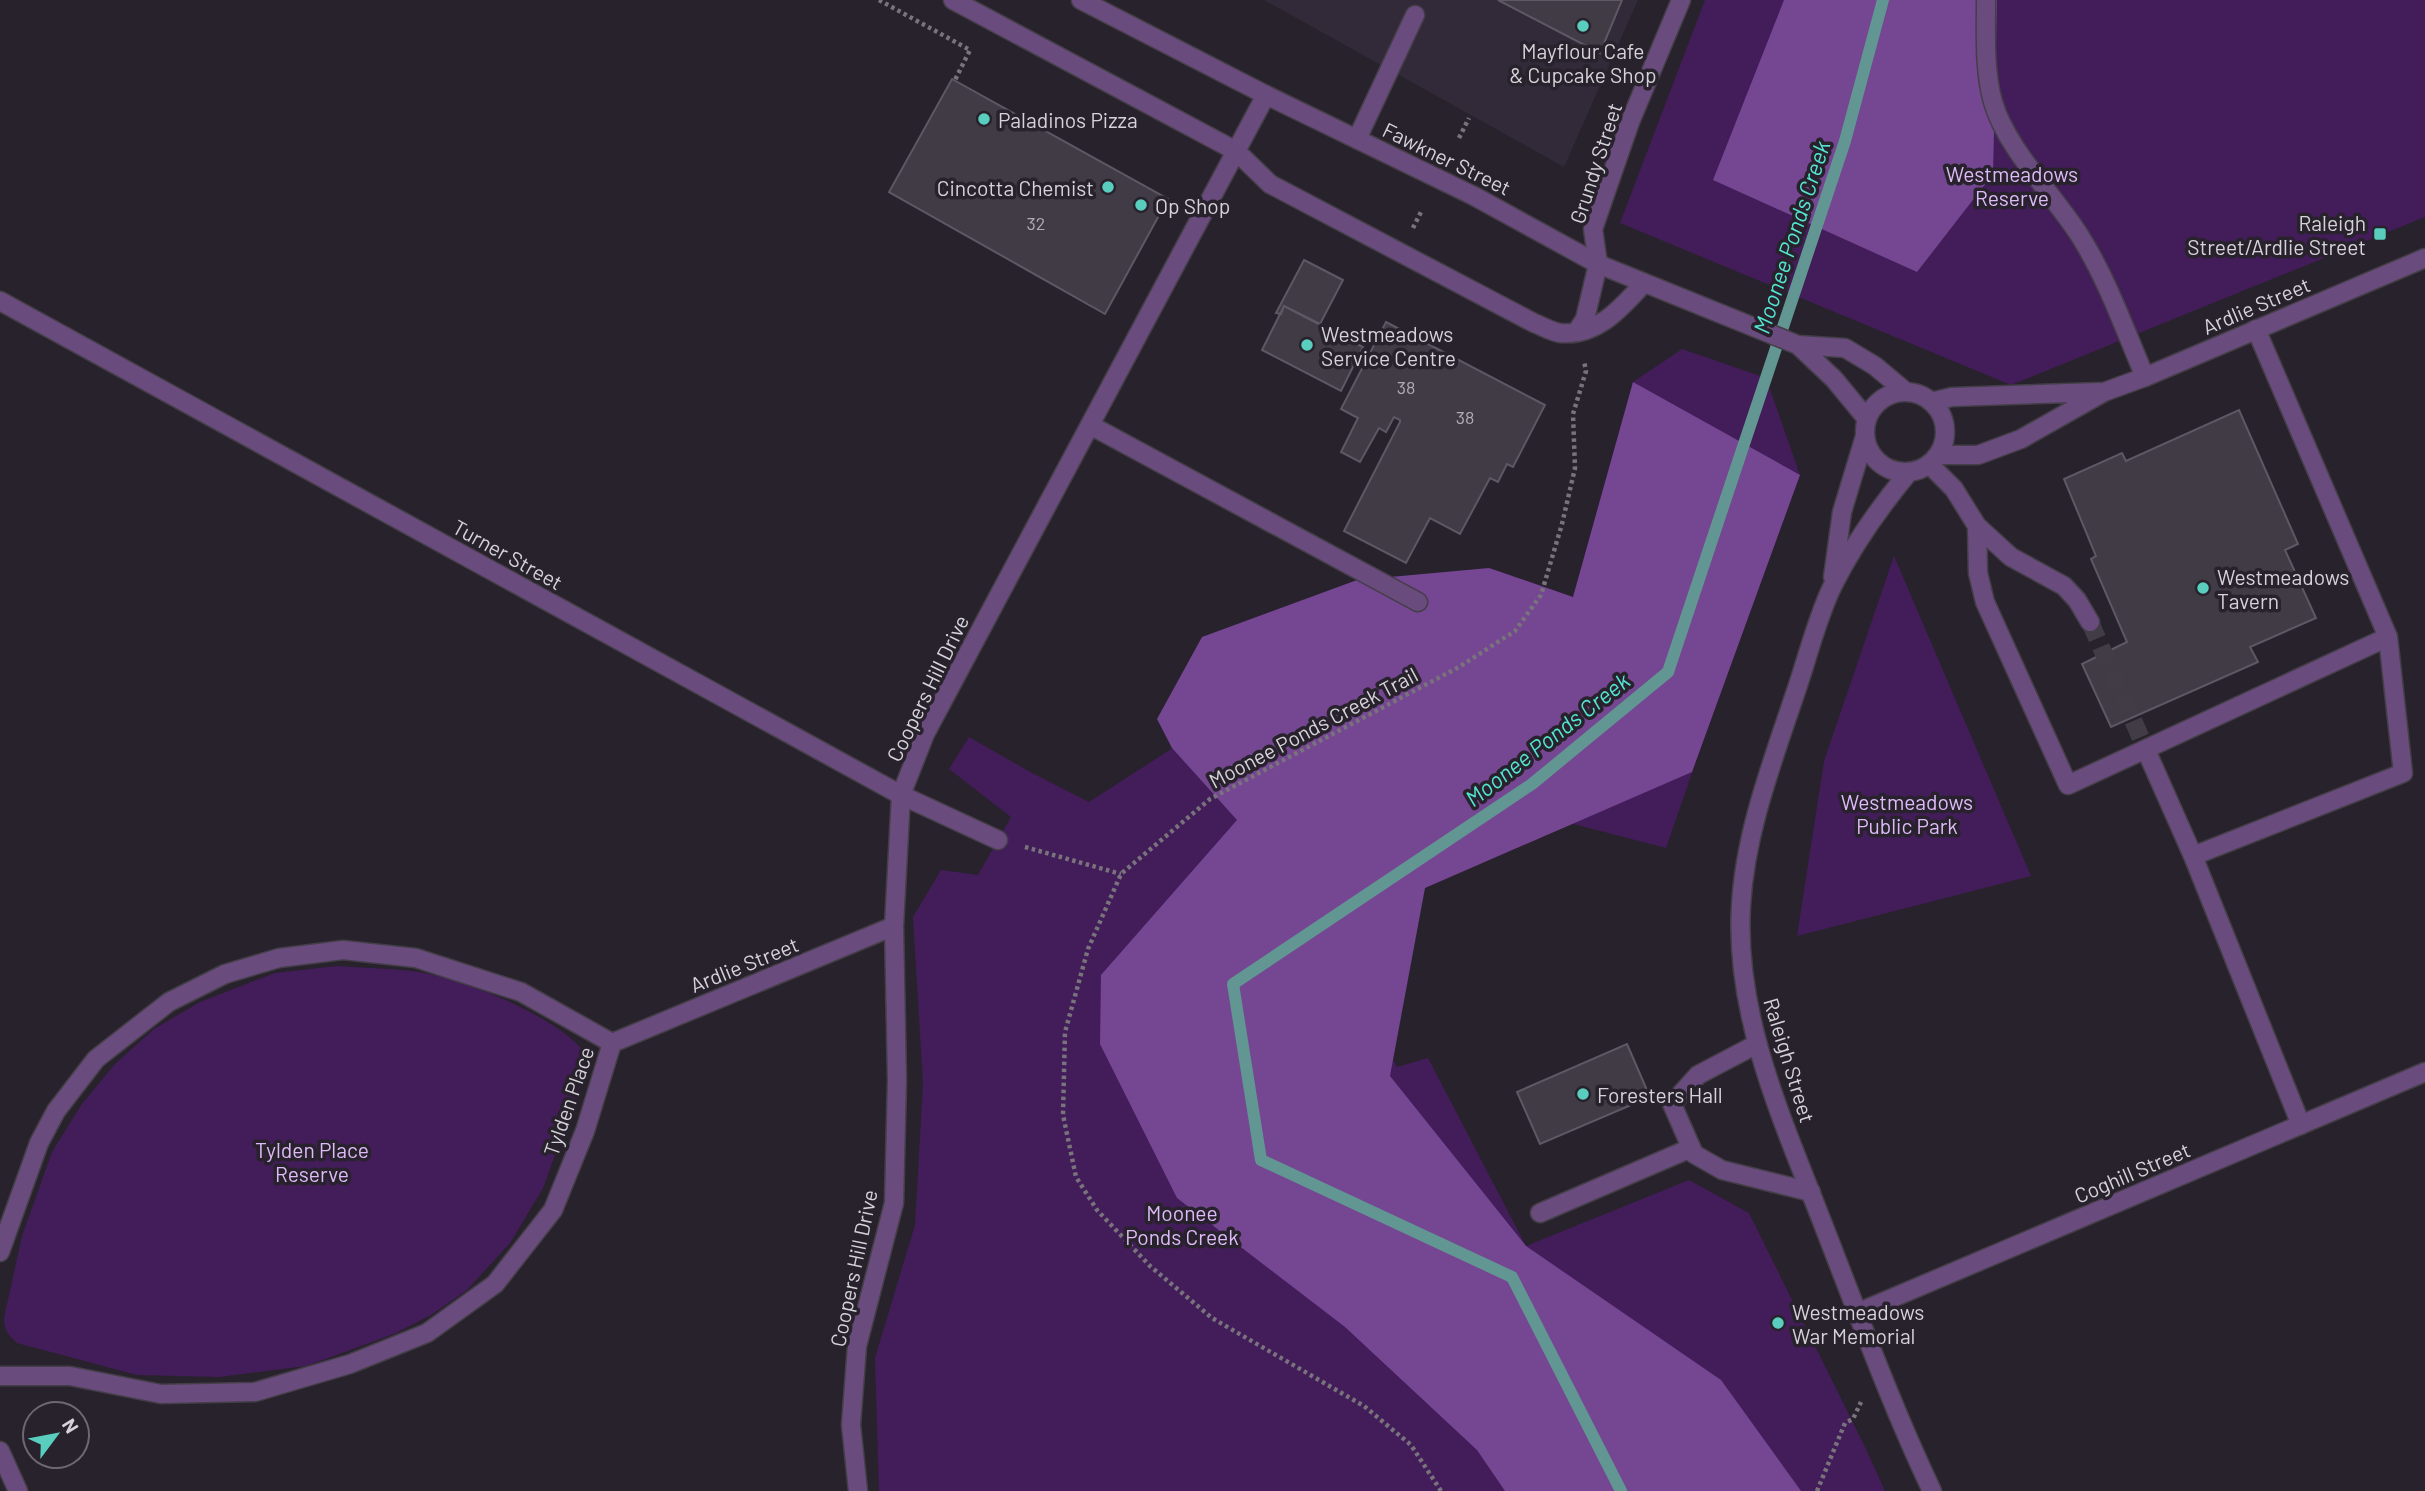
<svg xmlns="http://www.w3.org/2000/svg" width="2425" height="1491" viewBox="0 0 2425 1491" font-family="Barlow,sans-serif">
<style>
.built{fill:#322939}
.green{fill:#431d59}
.forest{fill:#754692}
.lines{fill:none;stroke-linecap:round;stroke-linejoin:round}
.stream{stroke:#629692;stroke-width:12}
.building{fill:#413b46;stroke:#5f5864;stroke-width:2}
.minor-tunnel{stroke:#423c46;stroke-width:18;stroke-dasharray:18 9;stroke-linecap:butt}
.service-casing{stroke:#443e48;stroke-width:21}
.minor-casing{stroke:#443e48;stroke-width:21}
.tertiary-casing{stroke:#443e48;stroke-width:21}
.path{stroke:#78737c;stroke-width:4.5;stroke-dasharray:3.5 3.5;stroke-linecap:butt}
.service{stroke:#694c7d;stroke-width:18}
.minor{stroke:#694c7d;stroke-width:18}
.tertiary{stroke:#694c7d;stroke-width:18}
.poi-dot{fill:#59cebe;stroke:#28222c;stroke-width:2.5}
.labels{text-anchor:middle;dominant-baseline:central;stroke-width:7;stroke-linejoin:round;paint-order:stroke}
.number-label{font-size:18px;fill:#b1acb4}
.poi-label{font-size:21px;fill:#d6d2d9;stroke:#28222c;text-anchor:start}
.street-label{font-size:21px;fill:#d6d2d9;stroke:#28222c}
.park-label{font-size:21px;fill:#dfbaf9;stroke:#28222c}
.water-label{font-size:23px;font-style:italic;fill:#54e5d3;stroke:#28222c}
</style>
<rect width="100%" height="100%" fill="#28222c"/>
<path class="built" d="M1264 0H1638L1564 167Z"/>
<path class="green" d="M1705 0H2425V217L2011 385 1620 223Z
M1682 349 1766 378 1800 475 1758 582 1666 848 1562 821 1436 878 1376 931 1347 979 1397 1067 1428 1058 1526 1246 1689 1180 1749 1213 1866 1449 1885 1491H879L875 1358 915 1225 923 1083 913 917 941 870 978 875 1011 817 949 769 969 737 1032 773 1089 802 1303 664 1489 568 1573 597 1633 382Z
M1894 556 2031 876 1797 936 1824 761Z
M337 966C362 968 387 968 412 971 457 976 562 1017 587 1056L583 1078 543 1188 510 1243 467 1290 431 1315 394 1334 306 1366 219 1377 137 1375 17 1343C8 1335 4 1330 4 1318L22 1236 52 1152 82 1104 115 1064 154 1029 200 1002 275 973Z"/>
<path class="forest" d="M1784 0H1997L1993 174 1917 272 1713 180Z
M1633 382 1800 475 1692 772 1425 888 1390 1076 1526 1246 1721 1380 1801 1491H1505L1477 1450 1345 1327 1177 1198 1100 1044 1101 975 1237 820 1172 748 1157 719 1202 637 1357 580 1489 568 1573 597Z"/>
<g class="lines">
<path class="stream" d="M1621 1491 1512 1277 1261 1160 1233 984 1532 784 1668 672 1845 141 1883 0"/>
</g>
<path class="building" d="M1498 0H1622L1600 53Z
M952 79 1168 199 1105 314 889 192Z
M1304 260 1343 280 1320 324 1284 306 1281 314 1276 313Z
M1284 306 1363 347 1341 391 1262 350Z
M1386 322 1545 405 1513 467 1507 464 1498 482 1490 478 1460 534 1430 518 1406 563 1344 531 1400 422V420L1394 417 1386 432 1379 428 1360 462 1341 452 1358 418 1341 409Z
M2239 410 2298 544 2285 550 2316 618 2250 647 2258 662 2111 727 2082 664 2127 642 2091 559 2096 556 2064 479 2122 453 2126 461Z
M1627 1044 1650 1097 1540 1144 1517 1092Z"/>
<g class="lines">
<path class="minor-tunnel" d="M2090 622 2146 750"/>
<g class="service-casing">
<path id="service" d="M953 0 1236 151 1270 184 1534 323C1542 326 1552 332 1560 333 1597 337 1622 307 1644 283
M1986 0C1986 32 1984 71 1993 102 2006 148 2054 195 2080 236 2107 279 2125 330 2145 377
M1357 139 1415 15
M1577 331 1585 319 1598 264
M1090 425 1418 602
M1929 464 1954 489 1977 526 1978 573 1985 602 2068 785 2388 637
M1977 526 2011 557 2064 586 2077 600 2090 622
M2146 750 2193 856 2301 1125
M2193 856 2403 773 2388 637 2256 329
M1757 1044 1698 1075 1672 1104 1694 1154 1722 1170 1811 1192
M1540 1213 1691 1148"/>
</g>
<g class="minor-casing">
<path id="minor" d="M1598 264 1593 229 1630 122 1681 0
M0 301 901 795 998 840
M612 1043 894 926
M0 1252 39 1143 56 1111 96 1059 169 1002 225 974 279 958 343 950 416 958 521 992 612 1043
M1857 1313 2425 1072
M0 1376H70L161 1394 255 1392 350 1364 427 1333 495 1284 553 1210 585 1131 612 1043
M0 1451 18 1491
M858 1491 851 1425 857 1346 894 1203 897 1080 894 926 901 795 925 734 1266 95"/>
</g>
<g class="tertiary-casing">
<path id="tertiary" d="M1081 0 1266 95 1474 196 1598 264 1798 345 1845 348 1875 366 1906 392
M1798 345 1834 379 1867 419
M1865 432a40 40 0 1 1 80 0a40 40 0 1 1-80 0Z
M1931 402 1952 397 2100 392
M1939 455H1978L2021 439 2104 392 2145 377 2425 258
M1909 472C1879 508 1854 543 1833 585 1817 617 1807 660 1795 694 1772 763 1745 833 1741 906 1734 1021 1788 1132 1828 1237 1861 1322 1893 1409 1932 1491
M1833 577 1842 512 1865 436"/>
</g>
<path class="path" d="M879 0 970 50 955 80
M1459 138 1469 118
M1165 205 1173 211
M1413 228 1422 210
M1025 847 1121 874
M1441 1491 1411 1445 1364 1406 1212 1318 1150 1266 1097 1210 1076 1177 1063 1115 1065 1032 1088 949 1121 874 1210 799 1459 667 1515 631 1541 595 1562 524 1575 468 1573 414 1586 371 1584 361
M1817 1491 1845 1423 1853 1419 1861 1402"/>
<use href="#service" class="service"/>
<use href="#minor" class="minor"/>
<use href="#tertiary" class="tertiary"/>
</g>
<g class="poi-dot">
<circle cx="1583" cy="26" r="7"/>
<circle cx="984" cy="119" r="7"/>
<circle cx="1108" cy="187" r="7"/>
<circle cx="1141" cy="205" r="7"/>
<rect x="2373" y="227" width="14" height="14" rx="3.5"/>
<circle cx="1307" cy="345" r="7"/>
<circle cx="2203" cy="588" r="7"/>
<circle cx="1583" cy="1094" r="7"/>
<circle cx="1778" cy="1323" r="7"/>
</g>
<g class="labels">
<g class="number-label">
<text x="1036" y="223">32</text>
<text x="1406" y="387">38</text>
<text x="1465" y="417">38</text>
</g>
<g class="poi-label">
<text x="1583" y="50" text-anchor="middle">Mayflour Cafe<tspan x="1583" dy="24">&amp; Cupcake Shop</tspan></text>
<text x="998" y="119">Paladinos Pizza</text>
<text x="1094" y="187" text-anchor="end">Cincotta Chemist</text>
<text x="1155" y="205">Op Shop</text>
<text x="2366" y="222" text-anchor="end">Raleigh<tspan x="2366" dy="24">Street/Ardlie Street</tspan></text>
<text x="1321" y="333">Westmeadows<tspan x="1321" dy="24">Service Centre</tspan></text>
<text x="2217" y="576">Westmeadows<tspan x="2217" dy="24">Tavern</tspan></text>
<text x="1597" y="1094">Foresters Hall</text>
<text x="1792" y="1311">Westmeadows<tspan x="1792" dy="24">War Memorial</tspan></text>
</g>
<g class="street-label">
<text transform="translate(1447 158) rotate(26)">Fawkner Street</text>
<text transform="translate(1595 163) rotate(-72)">Grundy Street</text>
<text transform="translate(2256 305) rotate(-23)">Ardlie Street</text>
<text transform="translate(508 554) rotate(29)">Turner Street</text>
<text transform="translate(927 688) rotate(-64)">Coopers Hill Drive</text>
<text transform="translate(1313 727) rotate(-28)">Moonee Ponds Creek Trail</text>
<text transform="translate(744 964) rotate(-22)">Ardlie Street</text>
<text transform="translate(1790 1060) rotate(73)">Raleigh Street</text>
<text transform="translate(568 1101) rotate(-71)">Tylden Place</text>
<text transform="translate(2132 1172) rotate(-23)">Coghill Street</text>
<text transform="translate(853 1268) rotate(-78)">Coopers Hill Drive</text>
</g>
<g class="park-label">
<text x="2012" y="173">Westmeadows<tspan x="2012" dy="24">Reserve</tspan></text>
<text x="1907" y="801">Westmeadows<tspan x="1907" dy="24">Public Park</tspan></text>
<text x="312" y="1149">Tylden Place<tspan x="312" dy="24">Reserve</tspan></text>
<text x="1182" y="1212">Moonee<tspan x="1182" dy="24">Ponds Creek</tspan></text>
</g>
<g class="water-label">
<text transform="translate(1791 237) rotate(-72)">Moonee Ponds Creek</text>
<text transform="translate(1547 739) rotate(-38)">Moonee Ponds Creek</text>
</g>
</g>
<g transform="translate(56 1435) rotate(58)"><circle r="33" fill="#28222c" stroke="#6e6871" stroke-width="2"/>
<path d="M0-5L12 26L0 18L-12 26Z" fill="#59cebe"/>
<text y="-10" font-size="19" font-weight="bold" text-anchor="middle" fill="#d6d2d9">N</text>
</g>
</svg>
